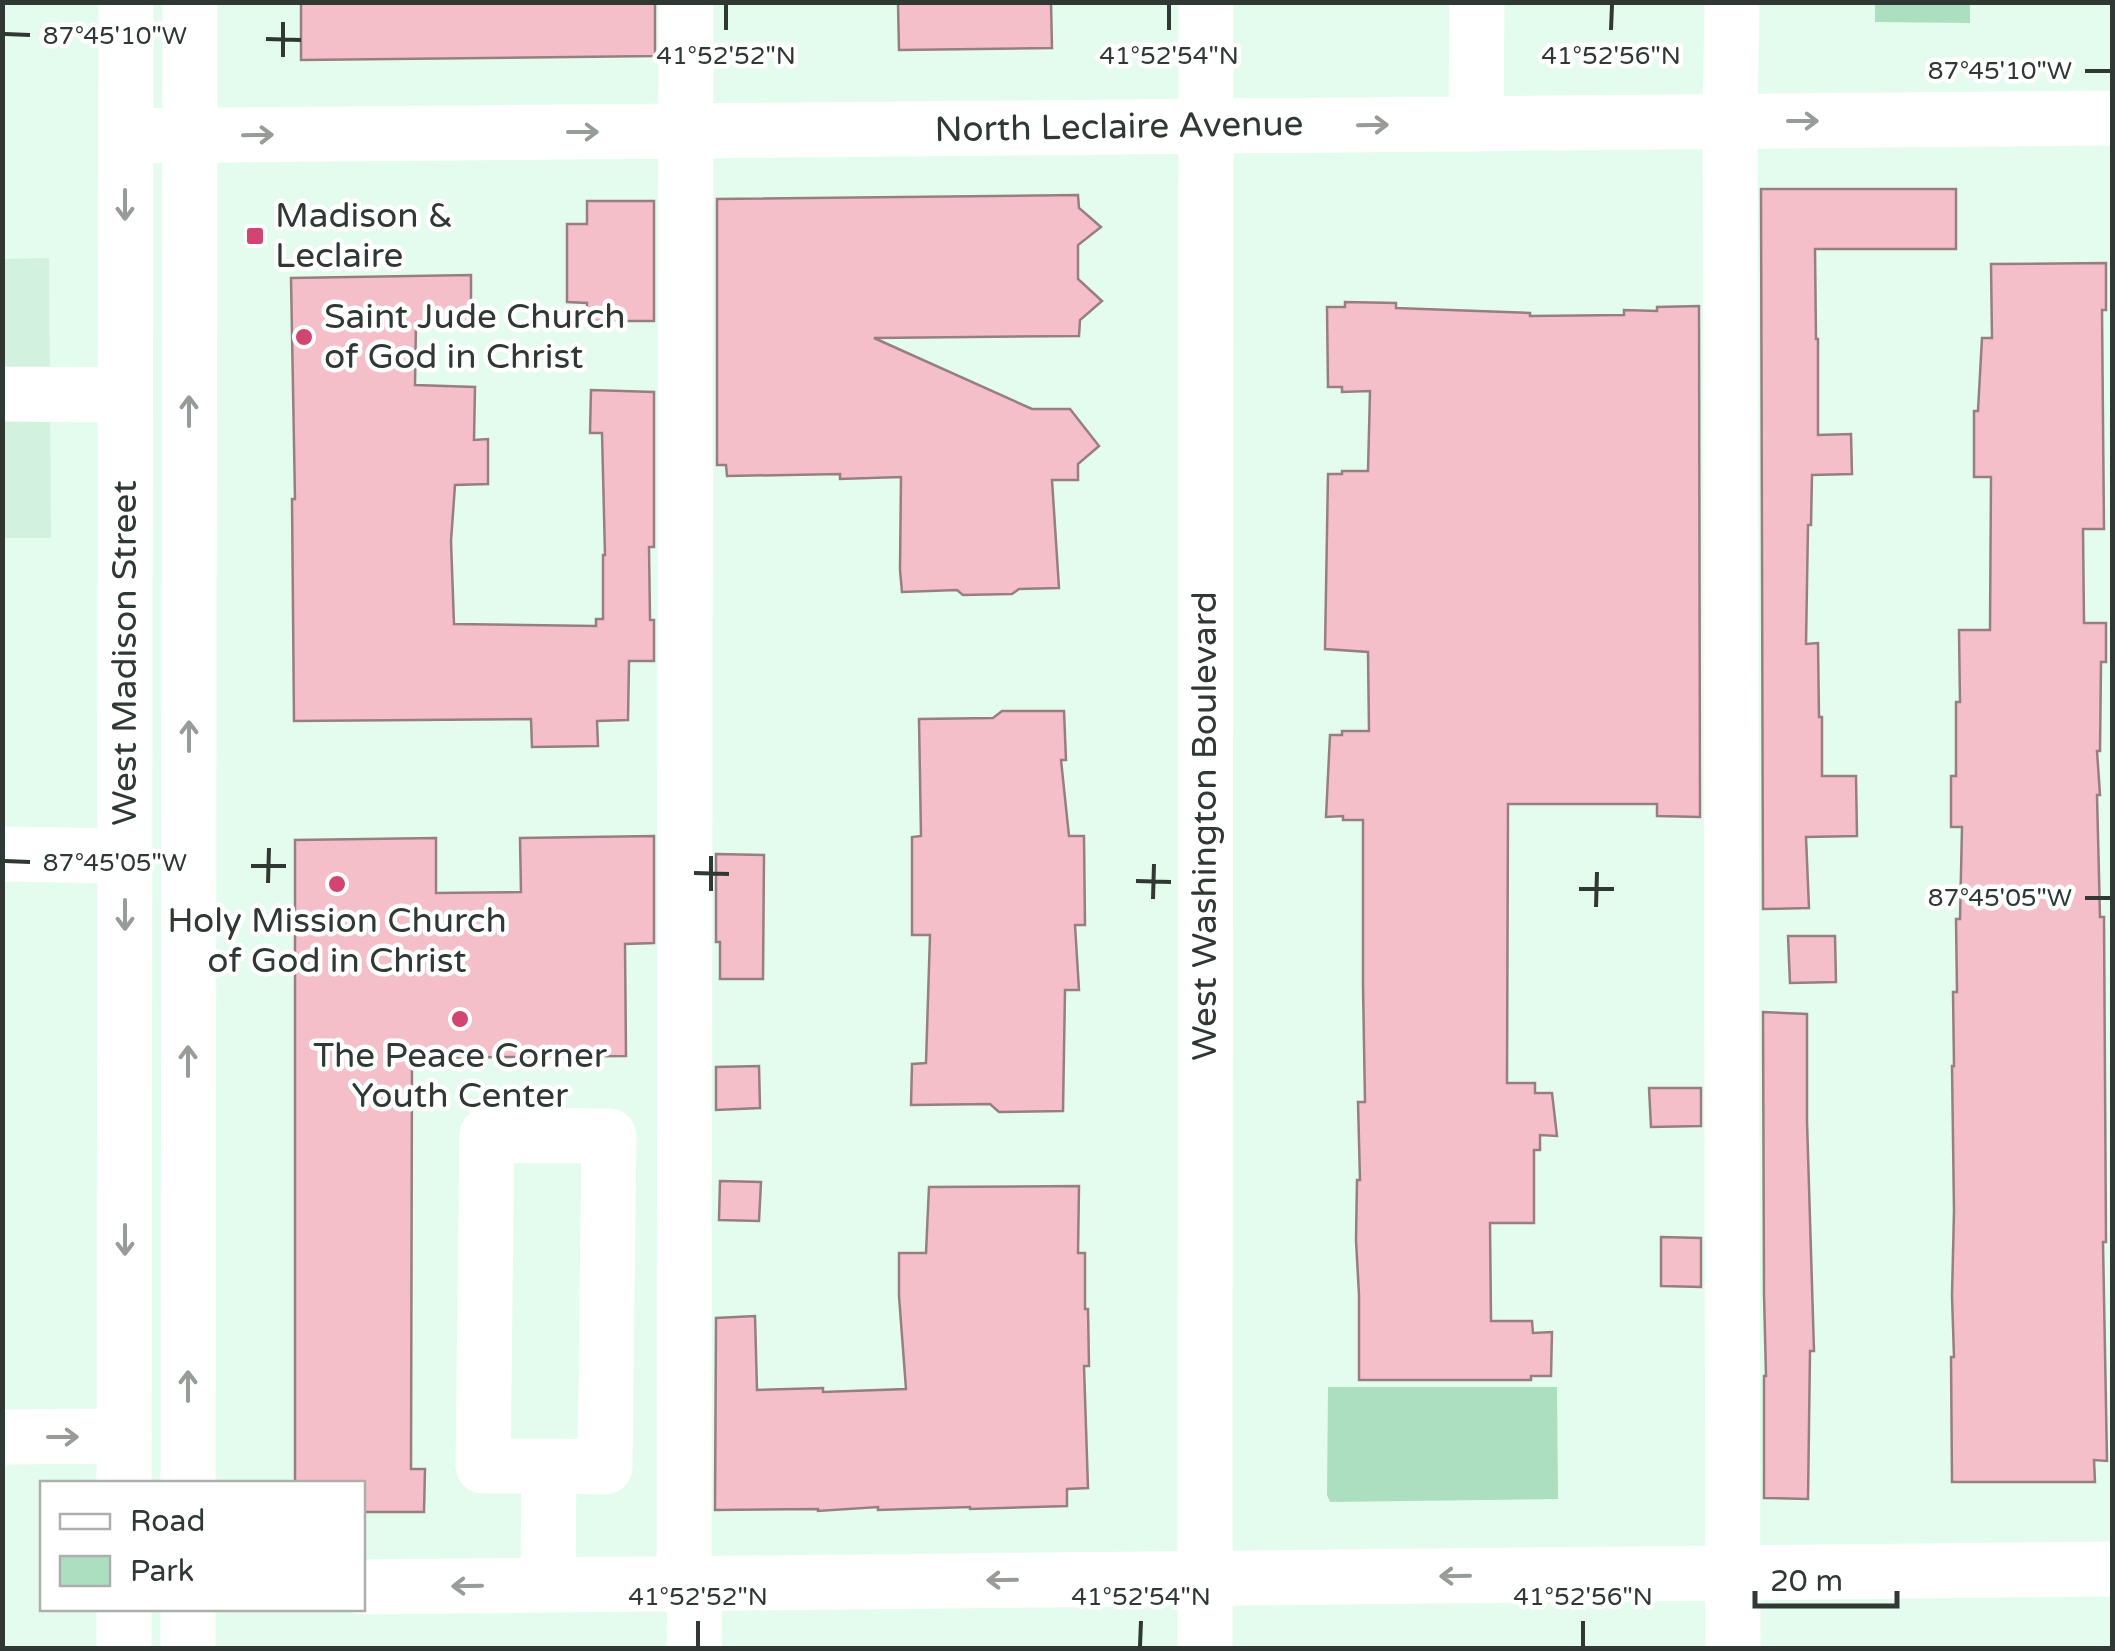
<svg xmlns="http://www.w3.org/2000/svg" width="2115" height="1651" viewBox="0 0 2115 1651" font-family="'Varela Round',sans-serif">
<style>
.built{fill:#d2f1de}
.green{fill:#abdfc0}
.building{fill:#f5bfc9;stroke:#977e82;stroke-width:2.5}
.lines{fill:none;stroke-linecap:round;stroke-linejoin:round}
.minor{stroke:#fff;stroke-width:55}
.major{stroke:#fff;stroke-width:55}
.oneway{stroke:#979c99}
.ticks{fill:none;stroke:#2f3833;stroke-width:4}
.poi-dot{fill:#d24570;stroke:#fff;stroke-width:4}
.labels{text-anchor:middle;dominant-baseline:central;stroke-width:9;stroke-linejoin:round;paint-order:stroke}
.street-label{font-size:35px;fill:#2f3833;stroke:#fff}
.poi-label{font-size:35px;fill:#2f3833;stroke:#fff;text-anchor:start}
.ticks-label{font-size:25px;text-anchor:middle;fill:#2f3833;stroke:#fff;stroke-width:9;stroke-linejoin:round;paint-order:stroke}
</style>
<rect width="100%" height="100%" fill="#e4fced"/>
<path class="built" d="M49 258 51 538H3L2 259Z"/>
<path class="green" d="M1875 3H1970V23L1875 22Z
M1328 1387H1557L1558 1499 1330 1502 1327 1495Z"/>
<path class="building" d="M301 2H655V56L301 60Z
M1051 2 1052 48 899 50 898 3Z
M1761 189H1956V249H1815L1816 339H1818V435L1851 434 1852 474 1812 475 1811 525H1808L1806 644 1818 643 1819 717H1822V776H1856L1857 836 1806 837 1809 908 1763 909Z
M1078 195 1079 208 1101 227 1078 245V279L1102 301 1080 320 1079 336 874 338 1032 409H1070L1099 446 1078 464V480H1052L1059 588 1019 589 1012 594 963 595 957 590 902 592 900 570 901 477 840 479V474L727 476 726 465H717V199Z
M587 201H654V321H587V303L567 302V224H587Z
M2106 263V310H2102L2104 529H2083L2084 623H2106V662H2101L2100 751H2097L2100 795H2097L2100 917H2104L2106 1242H2103L2107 1461 2094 1460 2095 1482H1952L1951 1357H1954L1952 1296 1954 1211 1952 1066H1954L1953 992H1957L1956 919H1960L1962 827H1951V776H1956V702H1960L1959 630H1990L1991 477H1974V411H1978L1982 338H1992L1991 264Z
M471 275V322H416L415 385 475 387 474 440 488 439V484L455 485 451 541 454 624 596 626V619H603V555H605L602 433H590L591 390 654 392V547H649L650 620H654V661H629L628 720 597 721 598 746 532 747 531 719 294 721 292 499H295L291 278Z
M1345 302 1396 303V308L1530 313V316L1624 315V310L1657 311V307L1699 306 1700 817 1657 816V804H1508L1507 1083H1535V1093H1552L1557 1136 1540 1135V1150H1534V1223H1490L1491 1321H1532L1533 1333 1552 1332 1551 1376H1531V1380H1359V1295L1356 1240 1357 1180H1360L1358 1102H1365L1363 985V820H1343V816L1326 817 1330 735H1342V731H1369L1368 652 1325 649 1328 474H1342V471H1368L1370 391 1342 392V387H1328L1327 307H1345Z
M1002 711H1064L1066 760H1061L1069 836H1084L1085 925H1075L1079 990H1065L1063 1111 999 1112 990 1104 911 1105 912 1064 926 1063 930 935H912V837L921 836 919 719 993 718Z
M654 836V943L625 944 626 1056 412 1058 411 1469H425L424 1512H362V1484H295V840L436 838V893L521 892 520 838Z
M716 854 764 855 763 979H720V942H716Z
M1788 936H1835L1836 982 1790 983Z
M1763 1012 1807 1014V1121L1814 1351H1810L1808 1499 1764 1498V1376H1766L1764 1294Z
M759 1066 760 1108 716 1110V1067Z
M1649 1088H1701V1126L1651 1127Z
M720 1181 761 1182 759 1221 719 1220Z
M1079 1186 1078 1253H1085V1309H1088L1089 1366H1084L1088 1488 1067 1489V1506L970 1509V1507L878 1510V1507L818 1511V1509L715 1510 716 1318 755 1316 757 1390 823 1388V1392L906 1389 899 1296V1253H926L929 1187Z
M1661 1237 1701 1238V1287L1661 1286Z"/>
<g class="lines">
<path class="minor" d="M1732 2 1730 121 1733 1648
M1476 124 1477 2
M126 136 2112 118
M2 394 125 395
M2 854 125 856
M2 1437 124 1436
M684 1584 686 2
M548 1585 549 1466H483L487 1135 609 1136 605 1467 549 1466
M362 1587 2112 1569
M694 1648 695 1584
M1205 1648 1206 2"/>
<path class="major" d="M124 1484 126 2
M188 1484 190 2
M124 1608V1648
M188 1648V1608"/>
</g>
<defs><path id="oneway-shaft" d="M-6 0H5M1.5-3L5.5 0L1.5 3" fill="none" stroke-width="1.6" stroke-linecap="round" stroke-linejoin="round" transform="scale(2.5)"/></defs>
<g class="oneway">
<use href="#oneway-shaft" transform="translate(1803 121)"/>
<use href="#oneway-shaft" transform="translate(1373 125) rotate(-1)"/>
<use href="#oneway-shaft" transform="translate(583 132)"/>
<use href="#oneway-shaft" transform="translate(258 135) rotate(-1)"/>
<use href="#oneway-shaft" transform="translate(125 205) rotate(90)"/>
<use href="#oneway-shaft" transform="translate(189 411) rotate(-90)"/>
<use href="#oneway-shaft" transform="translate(189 736) rotate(-90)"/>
<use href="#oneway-shaft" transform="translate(125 915) rotate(90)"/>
<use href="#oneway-shaft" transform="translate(188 1061) rotate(-90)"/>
<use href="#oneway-shaft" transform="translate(125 1240) rotate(90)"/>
<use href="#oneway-shaft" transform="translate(188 1386) rotate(-90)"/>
<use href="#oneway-shaft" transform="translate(63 1437)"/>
<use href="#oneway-shaft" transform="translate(1455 1576) rotate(179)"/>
<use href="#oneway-shaft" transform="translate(1002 1580) rotate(179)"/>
<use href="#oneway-shaft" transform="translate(467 1586) rotate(179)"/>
</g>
<path class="ticks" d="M726 30V5M1169 30V5M1611 30 1612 5M5 34 30 35M266 39 301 40M283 57V22M2085 71H2110M5 861 30 862M251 866H286M694 873 729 874M1136 881 1171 882M268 883 269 848M1579 889H1614M711 891V856M2085 898H2110M1153 899 1154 864M1596 907 1597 872M698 1646V1621M1140 1646 1141 1621M1583 1646V1621"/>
<g class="poi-dot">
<rect x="245" y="226" width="20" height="20" rx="5"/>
<circle cx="304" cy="337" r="10"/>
<circle cx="337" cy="884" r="10"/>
<circle cx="460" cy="1019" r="10"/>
</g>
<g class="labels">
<g class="street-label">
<text transform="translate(1119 127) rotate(-1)">North Leclaire Avenue</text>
<text transform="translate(125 653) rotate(-90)">West Madison Street</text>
<text transform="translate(1205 826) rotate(-90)">West Washington Boulevard</text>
</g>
<g class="poi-label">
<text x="275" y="216">Madison &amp;<tspan x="275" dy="40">Leclaire</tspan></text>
<text x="324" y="317">Saint Jude Church<tspan x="324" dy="40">of God in Christ</tspan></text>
<text x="337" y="921" text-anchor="middle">Holy Mission Church<tspan x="337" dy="40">of God in Christ</tspan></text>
<text x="460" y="1056" text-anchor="middle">The Peace Corner<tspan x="460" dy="40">Youth Center</tspan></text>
</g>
</g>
<g class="ticks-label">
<text x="115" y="44">87°45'10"W</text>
<text x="726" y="64">41°52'52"N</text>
<text x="1169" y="64">41°52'54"N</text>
<text x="1611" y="64">41°52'56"N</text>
<text x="2000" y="79">87°45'10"W</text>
<text x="115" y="871">87°45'05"W</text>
<text x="2000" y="906">87°45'05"W</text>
<text x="698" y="1605">41°52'52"N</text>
<text x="1141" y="1605">41°52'54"N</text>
<text x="1583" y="1605">41°52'56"N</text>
</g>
<rect width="2115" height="1651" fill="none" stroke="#2f3833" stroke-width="10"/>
<rect x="40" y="1481" width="325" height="130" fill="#ffffff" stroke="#acafad" stroke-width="2.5"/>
<rect x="60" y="1514" width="50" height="15" fill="#ffffff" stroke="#acafad" stroke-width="2.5"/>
<text x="130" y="1531" font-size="30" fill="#2f3833">Road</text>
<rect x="60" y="1556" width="50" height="30" fill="#abdfc0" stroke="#acafad" stroke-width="2.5"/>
<text x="130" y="1581" font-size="30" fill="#2f3833">Park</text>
<path d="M1755 1591v15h142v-15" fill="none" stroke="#2f3833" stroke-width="5"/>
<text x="1770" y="1591" font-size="30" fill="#2f3833" stroke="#ffffff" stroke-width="8" paint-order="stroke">20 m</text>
</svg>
